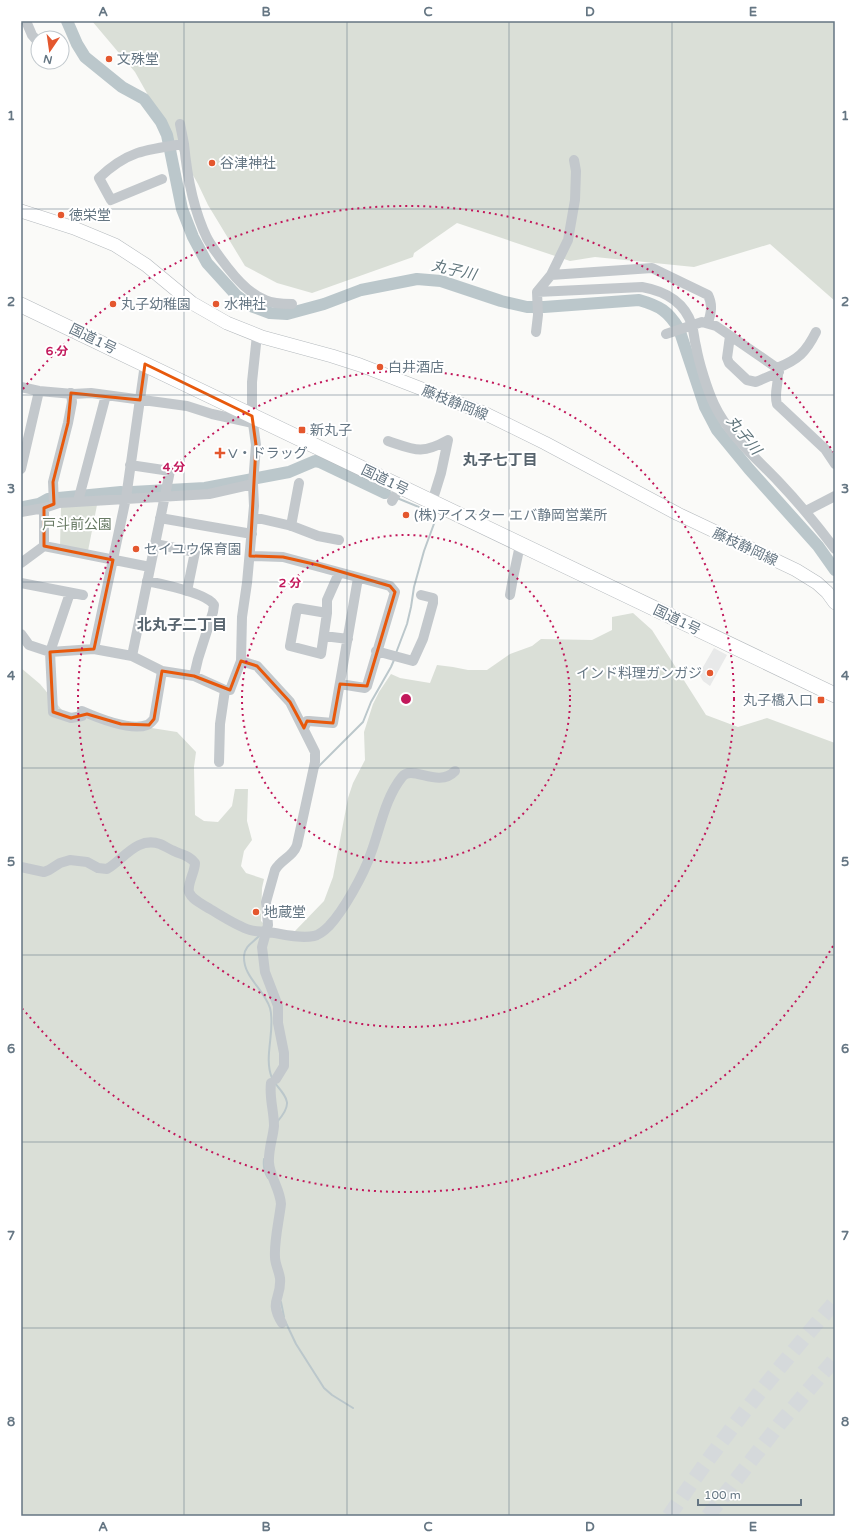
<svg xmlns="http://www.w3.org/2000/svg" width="856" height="1537" viewBox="0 0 856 1537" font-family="'Varela Round','Noto Sans JP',sans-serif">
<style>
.built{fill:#e8e9e9}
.green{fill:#dadfd7}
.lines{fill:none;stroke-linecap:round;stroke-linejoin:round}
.stream{stroke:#bbc7cb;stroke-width:2}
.river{stroke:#bbc7cb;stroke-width:12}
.highway-tunnel{stroke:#d5d9db;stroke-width:15;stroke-dasharray:15 8;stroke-linecap:butt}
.major-casing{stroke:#b5babe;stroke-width:14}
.highway-casing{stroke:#b4b9bd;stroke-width:16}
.minor{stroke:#c3c8cc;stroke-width:10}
.major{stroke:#fff;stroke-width:13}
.highway{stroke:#fff;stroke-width:15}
.marked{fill:none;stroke:#e8590c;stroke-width:3;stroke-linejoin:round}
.grid{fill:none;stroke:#657683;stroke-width:1;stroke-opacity:0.55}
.ring{fill:none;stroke:#c2185b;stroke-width:2;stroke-dasharray:2 4}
.poi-dot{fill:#e4572e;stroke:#fff;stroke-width:1.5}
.labels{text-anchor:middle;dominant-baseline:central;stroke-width:4;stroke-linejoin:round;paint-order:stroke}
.poi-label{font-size:14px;fill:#657683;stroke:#fff;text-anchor:start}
.street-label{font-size:14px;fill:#657683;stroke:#fff}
.park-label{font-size:14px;fill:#687a64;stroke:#fff}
.water-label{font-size:15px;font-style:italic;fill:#60757c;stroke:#fff}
.neighbourhood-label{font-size:15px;font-weight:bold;fill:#57646e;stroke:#fff}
.centre{fill:#c2185b;stroke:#fff;stroke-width:2}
.ring-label{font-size:12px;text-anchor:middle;font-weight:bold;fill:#c2185b;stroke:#fff;stroke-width:4;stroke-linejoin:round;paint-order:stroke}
.neatline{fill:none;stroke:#657683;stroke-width:1.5}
.grid-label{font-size:13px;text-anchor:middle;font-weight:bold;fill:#657683}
</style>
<rect width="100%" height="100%" fill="#fafaf8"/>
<path class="built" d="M714 648 727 655 710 686 703 681 699 674Z"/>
<path class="green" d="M92 21H835V301L770 244 694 267 595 257 570 261 457 223 414 253 413 257 312 293 277 283 245 266 208 205 198 184 135 72Z
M97 505 88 551 60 547 61 507Z
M633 613 652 630 706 715 738 727 767 718 835 743V1516H21V668L40 684 72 722 88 718 177 732 196 752 194 767 195 815 204 821 218 822 232 806 235 789H248L247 821 252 840 244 851 241 866 246 873 264 879 262 888 261 921C272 932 280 930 295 931L324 901 333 877 348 798 353 783 365 760 364 732 373 704 379 692 391 674 400 678 430 683 437 665 453 667 468 670H487L510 654 532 646 541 639 592 640 612 630V617Z"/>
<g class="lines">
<path class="stream" d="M385 493 391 496
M396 653 407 624 411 607 414 587 424 551 435 521 434 516 431 512 397 498
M318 767 363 722 371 702 391 667 394 660
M260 935C254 942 245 945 244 956 243 977 264 989 270 1008 276 1030 263 1057 272 1078
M274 1082C287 1098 294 1103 277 1122
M264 1159C263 1167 264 1172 268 1178
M281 1302 284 1317
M286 1323 296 1344 324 1388 332 1395 353 1408"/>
<path class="river" d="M67 21 77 44 85 57 122 87 144 99 161 122 167 135 182 209 193 237 207 263 237 296 251 306 270 313 287 314 324 304 361 290 417 279 441 281 501 301 527 307H544L639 300C660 306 668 311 679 329L705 407 717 430 749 469 818 546 835 570
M132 492 205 488 289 472 315 461 320 462 385 493
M24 507 39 504 48 499 121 492"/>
<path class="highway-tunnel" d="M669 1516C719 1441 776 1370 835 1302
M708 1516 781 1422 835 1359"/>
<g class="major-casing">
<path id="major" d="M21 211 74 228 115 245 146 265 192 303 227 323 262 337 332 356 360 365 484 413 545 443 678 514 796 570 817 583 827 592 835 603"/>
</g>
<g class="highway-casing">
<path id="highway" d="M21 305 835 695"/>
</g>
<path class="minor" d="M26 21 32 35 38 42
M184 144C187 176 193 209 207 238 213 249 221 259 228 268 238 281 250 294 265 300 273 304 283 304 292 304
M162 179 111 200 99 178C127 151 147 149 184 144L180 124
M551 275 652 268 708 295C713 305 711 313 708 323
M537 292 642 287C665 291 684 301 692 325 694 332 694 339 696 346 699 363 707 389 714 404 728 434 756 458 778 481 799 503 817 525 835 549
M536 332 538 315 537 292 551 275 568 240 575 200 576 171 574 160
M666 334 702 322 716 326 777 368C781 379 773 391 777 404L825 449 835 464
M730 336 727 358 729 363 747 380 756 382 779 372
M777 368C798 360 806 352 816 332
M21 387 39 391 73 394 91 393 187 406 212 414 253 423
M388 441C415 450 421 455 448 440L441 473 432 502
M130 465 170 471 132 656
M21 469 39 391
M78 501 106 395
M392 501 400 487
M54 504 53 482 68 423 72 402 71 393
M44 508V546
M806 511 835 496
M21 512 44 508 59 503 209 494 253 484
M253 517 292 526 318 536 339 540
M160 518 252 534
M291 526 299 483
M155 544 195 552 187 591
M250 556 283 557 390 586 395 592 367 686 365 688 340 684
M21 563 44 546 150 567
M147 581C162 584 207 593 214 605L213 612 198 659 194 676
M21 583 83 595
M70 593 50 652 53 712 71 718 82 716V711C98 718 131 731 147 725 150 724 152 721 154 719L162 671
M510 595 513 578 520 545
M297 608 327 613 321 654 290 646Z
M327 613V600L339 573
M21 634 29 645 50 652 94 649 132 656 162 671 194 676 225 690H230L241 661 242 617 247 583 254 506 253 484 256 445 252 416V382L257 335
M324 636 348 639
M94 649 126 498 145 364
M376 651 413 661 423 639 433 603V598L421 595
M241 661 257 666 290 702 315 752V762L297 845C293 857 281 859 275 870L266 902 268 925 262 947 265 972 278 1006V1023L284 1053V1066L276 1079
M304 728 307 721H309L333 723 358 578
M219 762 220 724 225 690
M21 867 44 872 49 870 60 863 70 860 87 862 98 868 107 869C124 859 137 836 160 844 165 846 169 849 174 851 182 855 189 855 195 863 195 872 187 884 189 892 192 900 204 905 210 909 222 916 237 926 250 930 256 932 262 931 268 932 283 934 299 939 314 936 319 935 325 930 329 926 344 910 364 874 371 853 380 829 385 798 402 777 412 764 438 789 455 771
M271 1083C269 1097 274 1111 274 1126 273 1138 268 1150 269 1163 270 1177 280 1189 281 1204 279 1221 274 1241 275 1257 275 1264 279 1271 280 1278 282 1299 268 1300 282 1323"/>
<use href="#major" class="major"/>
<use href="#highway" class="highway"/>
</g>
<path class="marked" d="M145 364 252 416 256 445 250 556 283 557 318 565 390 586 395 592 367 686 340 684 333 723 307 721 304 728 290 702 257 666 241 661 230 690 194 676 162 671 154 719 149 725 121 724 87 714 71 718 53 712 50 652 94 649 113 560 44 546V508L54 504 53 482 68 423 71 393 140 400Z"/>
<path class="grid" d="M184 21V1516M347 21V1516M509 21V1516M672 21V1516M21 209H835M21 395H835M21 582H835M21 768H835M21 955H835M21 1142H835M21 1328H835"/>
<g class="ring">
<circle cx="406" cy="699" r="164"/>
<circle cx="406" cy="699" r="328"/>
<path d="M833 946A493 493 0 0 1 23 1009M23 389A493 493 0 0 1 833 452"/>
</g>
<g class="poi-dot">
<circle cx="109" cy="59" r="4"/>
<circle cx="212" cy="163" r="4"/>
<circle cx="61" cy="215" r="4"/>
<circle cx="113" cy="304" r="4"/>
<circle cx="216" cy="304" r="4"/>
<circle cx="380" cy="367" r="4"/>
<rect x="298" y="426" width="8" height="8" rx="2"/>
<path d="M218 447h4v4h4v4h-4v4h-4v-4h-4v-4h4z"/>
<circle cx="406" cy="515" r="4"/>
<circle cx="136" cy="549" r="4"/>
<circle cx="710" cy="673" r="4"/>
<rect x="817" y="696" width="8" height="8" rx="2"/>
<circle cx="256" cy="912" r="4"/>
</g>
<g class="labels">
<g class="poi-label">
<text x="117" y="59">文殊堂</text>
<text x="220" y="163">谷津神社</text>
<text x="69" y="215">徳栄堂</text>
<text x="121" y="304">丸子幼稚園</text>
<text x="224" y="304">水神社</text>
<text x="388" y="367">白井酒店</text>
<text x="310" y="430">新丸子</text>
<text x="228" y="453">V・ドラッグ</text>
<text x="414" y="515">(株)アイスター エバ静岡営業所</text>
<text x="144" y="549">セイユウ保育園</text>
<text x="702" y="673" text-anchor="end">インド料理ガンガジ</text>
<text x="813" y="700" text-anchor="end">丸子橋入口</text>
<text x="264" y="912">地蔵堂</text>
</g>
<g class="street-label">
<text transform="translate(93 339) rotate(26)">国道1号</text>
<text transform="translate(455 403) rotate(22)">藤枝静岡線</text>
<text transform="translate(385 480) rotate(26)">国道1号</text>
<text transform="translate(745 547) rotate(25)">藤枝静岡線</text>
<text transform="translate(677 620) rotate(26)">国道1号</text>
</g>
<g class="park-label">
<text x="77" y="524">戸斗前公園</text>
</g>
<g class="water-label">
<text transform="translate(454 270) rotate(13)">丸子川</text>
<text transform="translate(744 435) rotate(51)">丸子川</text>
</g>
<g class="neighbourhood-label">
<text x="500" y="460">丸子七丁目</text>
<text x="182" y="625">北丸子二丁目</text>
</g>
</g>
<circle cx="406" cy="699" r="6" class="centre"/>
<g class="ring-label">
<text x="57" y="355">6 分</text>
<text x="174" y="471">4 分</text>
<text x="290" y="587">2 分</text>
</g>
<rect width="856" height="1537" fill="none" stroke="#ffffff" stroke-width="44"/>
<g transform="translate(50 50) rotate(193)"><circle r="19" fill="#ffffff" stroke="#c1c8cd"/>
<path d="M0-3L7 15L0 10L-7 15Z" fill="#e4572e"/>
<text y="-6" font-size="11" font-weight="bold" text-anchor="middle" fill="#657683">N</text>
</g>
<path d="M698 1499v6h103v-6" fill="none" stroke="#657683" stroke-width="2"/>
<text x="704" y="1499" font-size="12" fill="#657683" stroke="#ffffff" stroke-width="3" paint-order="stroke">100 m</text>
<rect x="22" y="22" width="812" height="1493" class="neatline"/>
<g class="grid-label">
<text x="103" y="16">A</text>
<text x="266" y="16">B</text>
<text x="428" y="16">C</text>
<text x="590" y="16">D</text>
<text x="753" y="16">E</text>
<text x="11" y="120">1</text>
<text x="845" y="120">1</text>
<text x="11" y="306">2</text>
<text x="845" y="306">2</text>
<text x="11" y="493">3</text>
<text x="845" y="493">3</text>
<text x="11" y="680">4</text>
<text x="845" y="680">4</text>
<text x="11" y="866">5</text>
<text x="845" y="866">5</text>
<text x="11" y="1053">6</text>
<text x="845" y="1053">6</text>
<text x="11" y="1240">7</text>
<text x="845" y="1240">7</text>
<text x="11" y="1426">8</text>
<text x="845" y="1426">8</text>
<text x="103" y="1531">A</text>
<text x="266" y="1531">B</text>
<text x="428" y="1531">C</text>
<text x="590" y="1531">D</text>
<text x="753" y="1531">E</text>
</g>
</svg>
